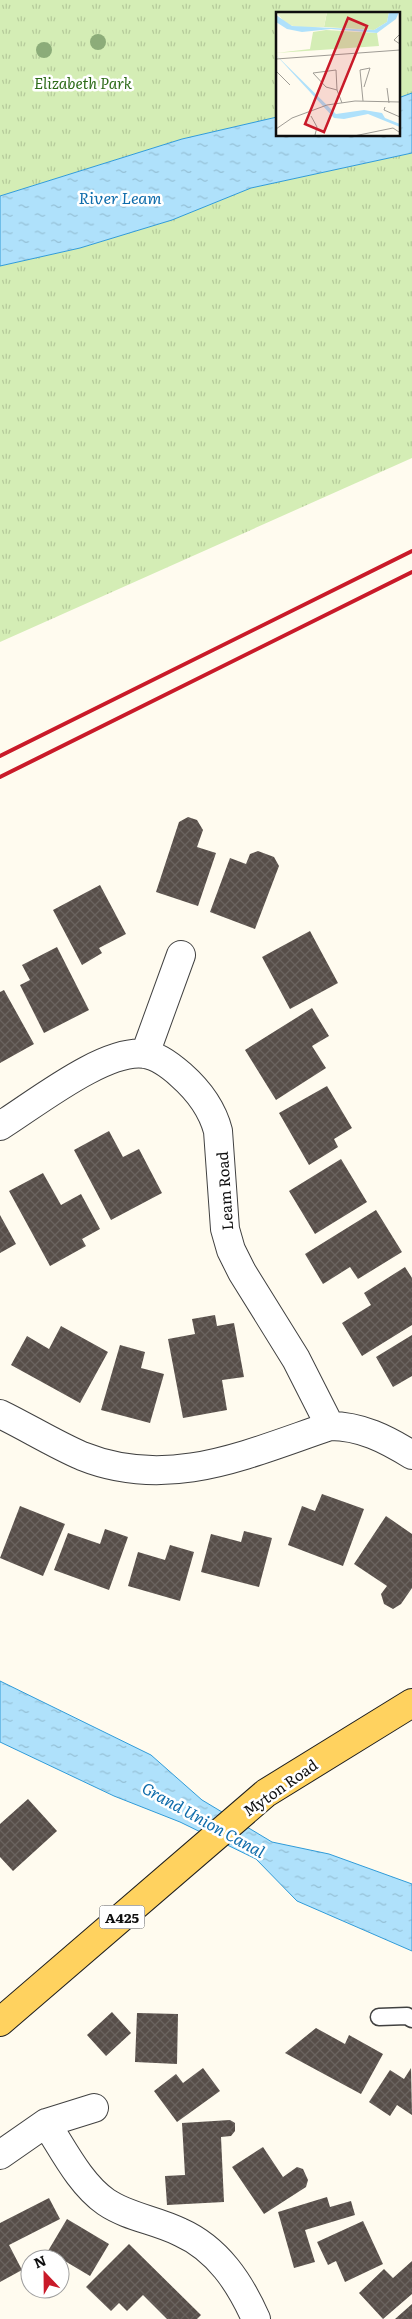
<svg xmlns="http://www.w3.org/2000/svg" width="412" height="2319" viewBox="0 0 412 2319" font-family="Literata,serif">
<style>
.park{fill:url(#park-tufts)}
.water{fill:url(#water-ripples);stroke:#309bd8}
.building{fill:url(#building-cross-hatch)}
.lines{fill:none;stroke-linecap:round;stroke-linejoin:round}
.service-casing{stroke:#414141;stroke-width:19}
.minor-casing{stroke:#414141;stroke-width:30}
.primary-casing{stroke:#1f1f1f;stroke-width:30}
.service{stroke:#fff;stroke-width:16}
.minor{stroke:#fff;stroke-width:28}
.primary{stroke:#ffd25f;stroke-width:28}
.rail{stroke:#c91a29;stroke-width:4}
.tree{fill:#8cac79}
.labels{text-anchor:middle;dominant-baseline:central;stroke-width:5;stroke-linejoin:round;paint-order:stroke}
.shield{fill:#fff;stroke:#565656;stroke-width:1}
.shield-label{font-size:14px;font-weight:bold;fill:#0e0e0e}
.park-label{font-size:15px;font-style:italic;fill:#2d6b19;stroke:#fff}
.street-label{font-size:15px;fill:#0e0e0e;stroke:#fff}
.water-label{font-size:16px;font-style:italic;fill:#0d6baa;stroke:#fff}
.inset-road{fill:none;stroke:#9f9c95;stroke-width:1}
.view{fill:#c91a29;fill-opacity:0.15;stroke:#c91a29;stroke-width:2.5}
.inset-edge{fill:none;stroke:#0e0e0e;stroke-width:2.5}
</style>
<defs>
<pattern id="park-tufts" width="24" height="20" patternUnits="userSpaceOnUse" patternTransform="scale(1.25)"><rect width="24" height="20" fill="#d4edb5"/><path d="M3 7l-1-3M5 7V3M7 7l1-3M15 17l-1-3M17 17v-4M19 17l1-3" fill="none" stroke="#b5ca9a"/></pattern>
<pattern id="water-ripples" width="26" height="14" patternUnits="userSpaceOnUse" patternTransform="scale(1.25)"><rect width="26" height="14" fill="#afe1fb"/><path d="M2 4q2-2 4 0t4 0M15 11q2-2 4 0t4 0" fill="none" stroke="#95c0d6"/></pattern>
<pattern id="building-cross-hatch" width="8" height="8" patternUnits="userSpaceOnUse" patternTransform="scale(1.25)"><rect width="8" height="8" fill="#574e49"/><path d="M0 0l8 8M0 8l8-8" fill="none" stroke="#6a635f"/></pattern>
</defs>
<rect width="100%" height="100%" fill="#fffbef"/>
<path class="park" d="M0 0H412V93L398 98V14H277V117L182 139 0 196Z
M412 153V458L0 642V266L80 248 172 220 251 188Z"/>
<path class="water" d="M412 93V153L251 188 172 220 80 248 0 266V196L182 139 277 117V135H398V98Z
M0 1681 151 1755 202 1800 272 1842 329 1854 412 1884V1951L297 1901 256 1859 180 1822 114 1796 0 1742Z"/>
<path class="building" d="M188 817 197 820 203 830 197 847 216 853 198 906 156 892 179 822Z
M258 851 274 857 279 866 255 929 210 912 230 858 246 864 250 854Z
M100 885 126 934 99 948 102 953 82 965 53 910Z
M310 931 338 983 290 1009 262 957Z
M57 947 89 1010 44 1033 20 985 30 980 22 965Z
M4 990 34 1044 0 1063V992Z
M312 1008 329 1036 312 1046 326 1068 276 1100 245 1050Z
M327 1086 352 1128 334 1139 338 1147 309 1165 279 1113Z
M109 1131 123 1157 139 1149 162 1193 111 1220 74 1150Z
M341 1159 367 1202 315 1234 289 1191Z
M43 1173 61 1205 81 1194 100 1229 82 1239 86 1246 50 1266 9 1191Z
M376 1210 402 1252 358 1279 350 1267 323 1284 305 1254Z
M0 1215 16 1244 0 1253Z
M405 1267 412 1278V1325L362 1356 342 1323 371 1305 364 1293Z
M215 1315 217 1326 234 1323 244 1377 222 1380 227 1410 183 1418 168 1339 195 1334 192 1319Z
M61 1326 108 1352 80 1403 11 1365 27 1336 49 1349Z
M412 1335V1376L393 1387 376 1357Z
M120 1345 145 1352 141 1368 164 1374 150 1423 101 1410Z
M322 1494 364 1509 343 1566 288 1545 302 1506 315 1511Z
M20 1506 65 1524 43 1576 0 1558Z
M386 1516 412 1534V1588L401 1604 393 1609 384 1604 381 1594 387 1586 354 1564Z
M105 1529 128 1537 109 1590 54 1570 68 1533 100 1544Z
M244 1531 272 1538 259 1587 201 1572 211 1534 241 1542Z
M170 1545 194 1552 180 1601 128 1586 138 1552 165 1560Z
M28 1799 57 1831 13 1871 0 1857V1824Z
M112 2012 131 2033 106 2056 87 2035Z
M137 2013 178 2014 177 2064 135 2062Z
M316 2028 345 2044 349 2035 383 2054 361 2094 285 2053Z
M203 2068 220 2091 177 2122 154 2091 176 2074 183 2083Z
M411 2068 412 2115 397 2105 390 2116 369 2102 390 2070 404 2079Z
M230 2120 235 2123V2131L231 2136 221 2137 224 2202 167 2205 165 2176 185 2175 182 2123Z
M263 2147 283 2177 297 2167 303 2169 308 2180 306 2187 264 2214 232 2167Z
M327 2197 330 2207 351 2201 355 2215 305 2230 315 2262 294 2268 278 2212Z
M49 2198 60 2219 9 2245 22 2270 0 2282V2223Z
M67 2219 109 2244 90 2276 48 2251Z
M363 2221 383 2264 345 2282 336 2261 328 2265 317 2242Z
M129 2244 201 2315 197 2319H167L143 2295 127 2311 119 2303 111 2311 86 2287Z
M412 2261V2294L383 2319 359 2293 384 2269 393 2278Z
M412 2304V2319H395Z"/>
<g class="lines">
<g class="service-casing">
<path id="service" d="M379 2017 407 2016 412 2019"/>
</g>
<g class="minor-casing">
<path id="minor" d="M145 1054 181 955
M0 1126C34 1105 105 1048 145 1054 158 1056 171 1066 181 1075 198 1090 212 1108 218 1131L225 1229 231 1250 242 1272 296 1359 330 1426
M0 1414C27 1427 54 1444 82 1456 169 1491 247 1454 330 1426 361 1426 386 1439 412 1455
M46 2123C63 2149 80 2184 106 2202 128 2217 156 2220 180 2232 218 2249 240 2283 256 2319
M0 2155 46 2123 94 2108"/>
</g>
<g class="primary-casing">
<path id="primary" d="M0 2022 266 1793 412 1703"/>
</g>
<use href="#service" class="service"/>
<use href="#minor" class="minor"/>
<use href="#primary" class="primary"/>
<path class="rail" d="M0 756 412 551
M0 777 412 572"/>
</g>
<g class="tree">
<circle cx="98" cy="42" r="8"/>
<circle cx="44" cy="50" r="8"/>
</g>
<g class="labels">
<rect class="shield" x="99.5" y="1905.5" width="45" height="23" rx="4"/>
<g class="shield-label">
<text x="122" y="1917">A425</text>
</g>
<g class="park-label">
<text x="83" y="82">Elizabeth Park</text>
</g>
<g class="street-label">
<text transform="translate(224 1191) rotate(-94)">Leam Road</text>
<text transform="translate(280 1787) rotate(-35)">Myton Road</text>
</g>
<g class="water-label">
<text x="120" y="197">River Leam</text>
<text transform="translate(204 1819) rotate(29)">Grand Union Canal</text>
</g>
</g>
<g transform="translate(276 12)">
<rect width="124" height="124" fill="#fffbef"/>
<path d="M51 0H113L111 10 98 18 48 15ZM50 18 101 21 103 34 0 41 34 37 37 20Z" fill="#d4edb5"/>
<path d="M0 0H51L48 15 31 16 11 13Z" fill="#e6f3c7"/>
<path d="M113 0H123L120 7 101 21 55 17 26 20 11 17 0 10V3L16 14 98 18 111 10ZM0 43 60 102 88 98 106 101 109 106 124 112V115L92 102 68 107 58 106Z" fill="#afe1fb"/>
<path class="inset-road" d="M124 22 118 28 124 32M0 47 124 38M0 59 14 73M111 76 113 91M61 78 50 75 37 61 60 58 61 78 66 91M87 89 84 58 94 56 88 75M109 95 108 98 124 105M35 104 41 115 39 123M0 117 16 106 51 93 79 89 124 90M78 124 117 116 123 120"/>
<path class="view" d="M72 6 91 14 48 120 29 112Z"/>
<rect width="124" height="124" class="inset-edge"/>
</g>
<g transform="translate(45 2274) rotate(338)"><circle r="24" fill="#ffffff" stroke="#9f9f9f"/>
<path d="M0-4L9 19L0 12L-9 19Z" fill="#c91a29"/>
<text y="-8" font-size="14" font-weight="bold" text-anchor="middle" fill="#0e0e0e">N</text>
</g>
</svg>
